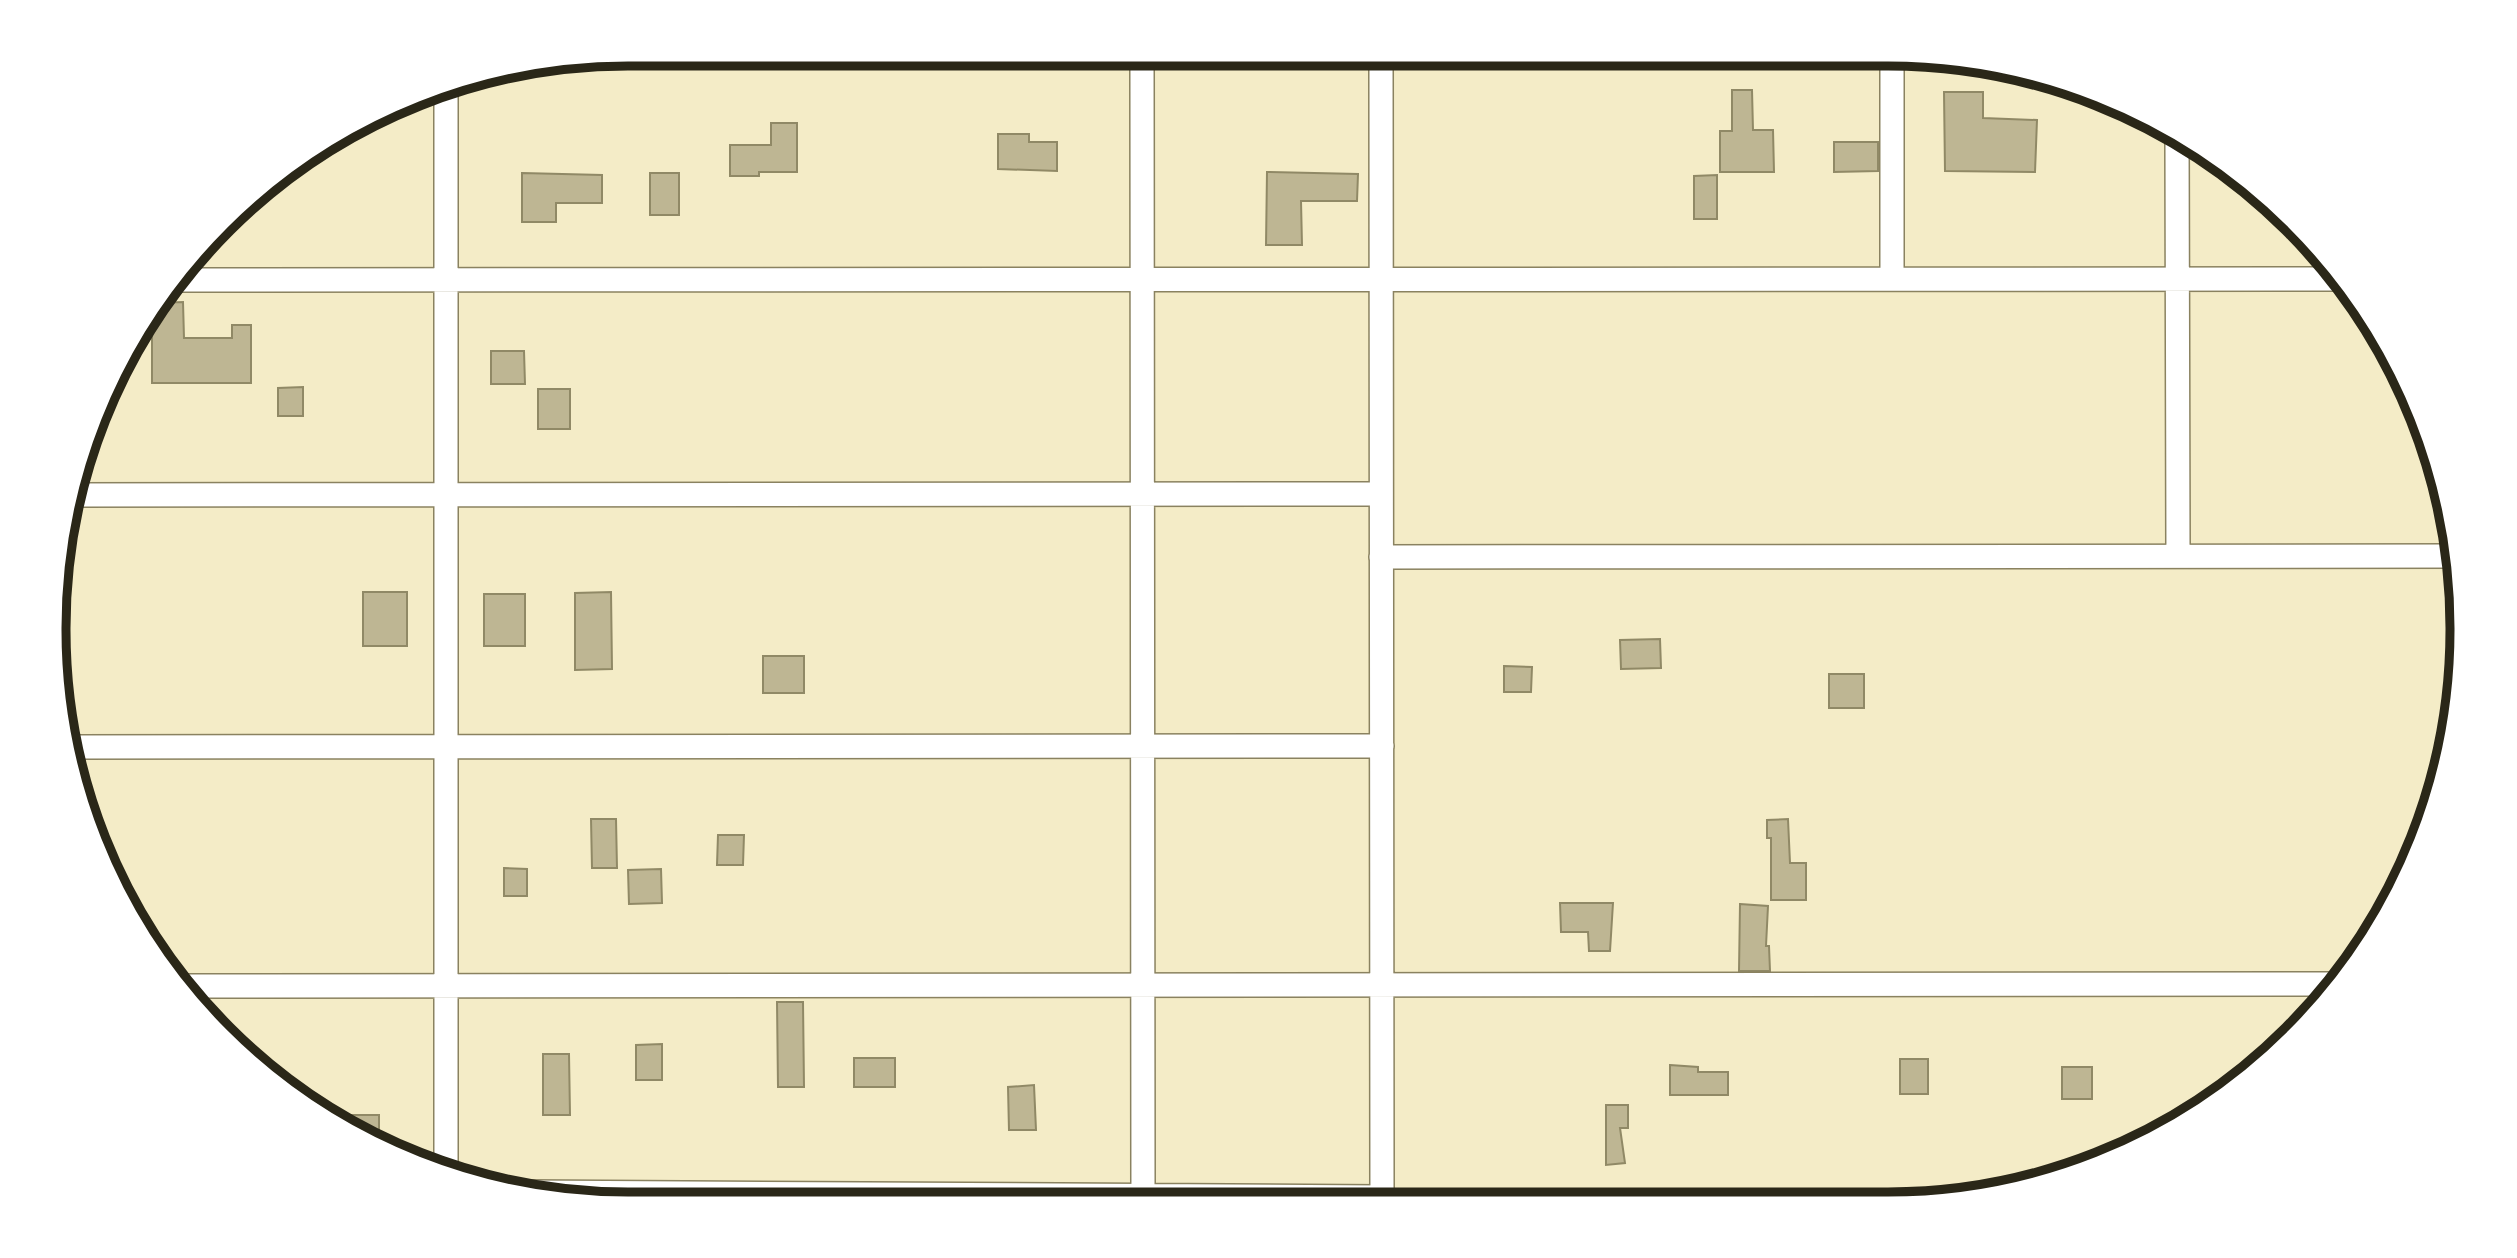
<svg xmlns="http://www.w3.org/2000/svg" width="2517" height="1258" viewBox="0 0 2517 1258" font-family="'Roboto Condensed',sans-serif">
<style>
.building{fill:#beb693;stroke:#908966;stroke-width:2}
.lines{fill:none;stroke-linecap:round;stroke-linejoin:round}
.minor-casing{stroke:#8a8260;stroke-width:26}
.minor{stroke:#fff;stroke-width:23}
.rim{fill:none;stroke:#2a2718;stroke-width:9}
</style>
<rect width="100%" height="100%" fill="#f4ecc7"/>
<path class="building" d="M1732 90H1752L1753 130H1773L1774 172H1720V131H1732Z
M1944 92H1983V118L2037 120 2035 172 1945 171Z
M771 123H797V172H759V176H730V145H771Z
M998 134H1029V142H1057V171L998 169Z
M1834 142H1878V171L1834 172Z
M1267 172 1358 174 1357 201H1301L1302 245H1266Z
M522 173 602 175V203H556V222H522Z
M650 173H679V215H650Z
M1717 175V219H1694V176Z
M183 302 184 338H232V325H251V383H152V309L157 303Z
M491 351H524L525 384H491Z
M303 387V416H278V388Z
M538 389H570V429H538Z
M363 592H407V646H363Z
M611 592 612 669 575 670V593Z
M484 594H525V646H484Z
M1660 639 1661 668 1621 669 1620 640Z
M763 656H804V693H763Z
M1504 666 1532 667 1531 692H1504Z
M1829 674H1864V708H1829Z
M591 819H616L617 868H592Z
M1788 819 1790 863H1806V900H1771V838H1767V820Z
M718 835H744L743 865H717Z
M504 868 527 869V896H504Z
M661 869 662 903 629 904 628 870Z
M1560 903H1613L1610 951H1589L1588 932H1561Z
M1740 904 1768 906 1766 946H1769L1770 971H1739Z
M777 1002H803L804 1087H778Z
M662 1044V1080H636V1045Z
M543 1054H569L570 1115H543Z
M854 1058H895V1087H854Z
M1900 1059H1928V1094H1900Z
M1670 1065 1698 1067V1072H1728V1095H1670Z
M2062 1067H2092V1099H2062Z
M1034 1085 1036 1130H1009L1008 1087Z
M1606 1105H1628V1128H1620L1625 1163 1606 1165Z
M333 1115H379V1134H360Z"/>
<g class="lines">
<g class="minor-casing">
<path id="minor" d="M1142 55 1143 1201
M1381 55 1382 1200
M1892 55V279
M446 85V1171
M2177 135 2178 556
M179 280 2341 279
M72 495 1381 494
M1381 557 2458 556
M72 747 1382 746
M187 986 2336 984
M526 1192 1382 1197"/>
</g>
<use href="#minor" class="minor"/>
</g>
<path d="M0 0H2517V1258H0ZM628 66H1888A562 562 0 0 1 2450 628V630A562 562 0 0 1 1888 1192H628A562 562 0 0 1 66 630V628A562 562 0 0 1 628 66Z" fill="#fff" fill-rule="evenodd"/>
<path class="rim" d="M628 66H1888A562 562 0 0 1 2450 628V630A562 562 0 0 1 1888 1192H628A562 562 0 0 1 66 630V628A562 562 0 0 1 628 66Z"/>
</svg>
